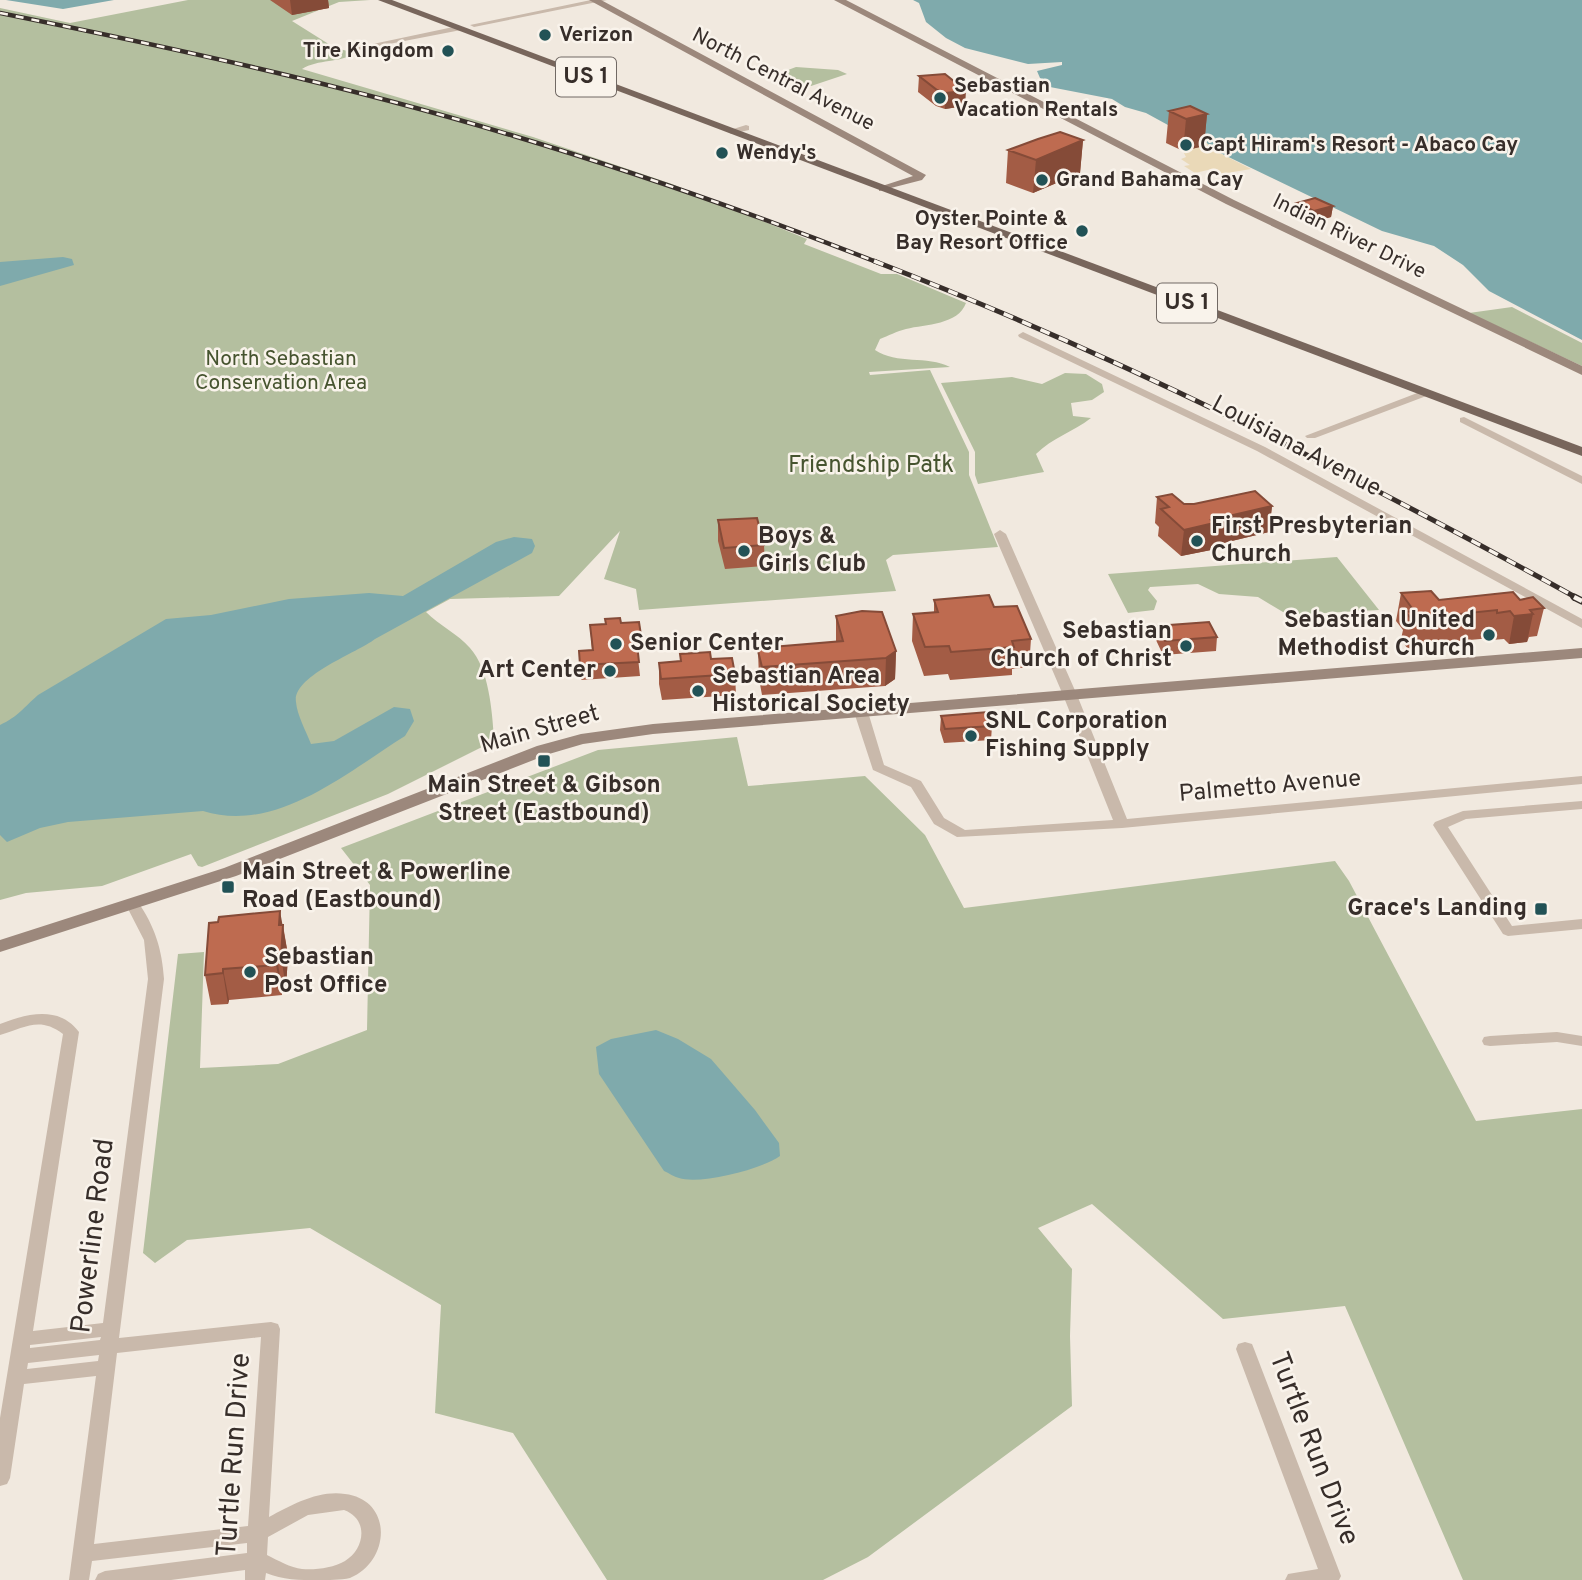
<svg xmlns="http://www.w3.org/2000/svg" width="1582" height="1580" viewBox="0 0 1582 1580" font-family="Overpass,sans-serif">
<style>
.green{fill:#b4bf9f}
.sand{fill:#ead9b8}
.water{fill:#7faaac}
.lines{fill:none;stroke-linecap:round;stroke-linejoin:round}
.street{fill:#c9b9ab;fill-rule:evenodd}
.secondary{fill:#9c887c;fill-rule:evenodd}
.primary{fill:#78665c;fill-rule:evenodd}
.rail-far2-casing{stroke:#372e2a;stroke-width:4.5}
.rail-far1-casing{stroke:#372e2a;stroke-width:5}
.rail-casing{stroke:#372e2a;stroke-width:7}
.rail-far2{stroke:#f9f3eb;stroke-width:2.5;stroke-dasharray:8;stroke-linecap:butt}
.rail-far1{stroke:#f9f3eb;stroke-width:3.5;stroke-dasharray:10;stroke-linecap:butt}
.rail{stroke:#f9f3eb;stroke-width:4.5;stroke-dasharray:13;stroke-linecap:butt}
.wall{fill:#a35c45}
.shaded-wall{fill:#854b38}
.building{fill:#be6b50;stroke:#854b38;stroke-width:2}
.poi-dot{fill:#225256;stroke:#f9f3eb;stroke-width:2.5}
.labels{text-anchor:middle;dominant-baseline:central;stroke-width:5;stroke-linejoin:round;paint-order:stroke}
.far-poi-label{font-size:21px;font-weight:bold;fill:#372e2a;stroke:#f9f3eb;text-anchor:start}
.far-street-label{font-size:21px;fill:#372e2a;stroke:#f9f3eb}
.far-park-label{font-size:21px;fill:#46542f;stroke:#f9f3eb}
.shield{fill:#f9f3eb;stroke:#716964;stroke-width:2}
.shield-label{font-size:23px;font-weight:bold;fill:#372e2a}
.street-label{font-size:24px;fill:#372e2a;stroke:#f9f3eb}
.park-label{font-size:24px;fill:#46542f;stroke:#f9f3eb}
.poi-label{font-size:24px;font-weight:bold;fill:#372e2a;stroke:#f9f3eb;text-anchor:start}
.near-street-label{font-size:28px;fill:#372e2a;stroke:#f9f3eb}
</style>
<rect width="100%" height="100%" fill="#f1e9df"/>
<path class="green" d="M188 0H370L339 2 292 21 335 48 356 53C340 63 318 59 302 69L533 137 672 184 807 239 804 244 881 274H897L966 303C958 325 926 324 906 329 897 331 888 336 880 339L875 350C897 365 927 355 950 367L869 372 870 375 930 370 969 452V475L998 547 893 555 886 560 896 591 639 610 636 589 604 579 620 531 559 596 450 599 426 612C439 625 458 634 470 648 489 669 492 710 494 738L484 742V746L388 794 202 867 198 866 191 854 102 886 26 893 0 900V8L70 23Z
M796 67 838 70 847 74 811 86 779 81 788 70Z
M1512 307 1582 343V366L1469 313Z
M1065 373 1086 374 1102 384 1104 392 1092 400 1071 403 1073 416 1091 418C1073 432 1052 438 1036 454L1044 472 978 484 975 475V452L941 383 1012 377 1042 384Z
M1337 557 1379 610 1288 615 1258 597 1219 594 1198 584 1150 587 1148 590 1157 601 1154 610 1128 613 1108 574Z
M737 737 748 786 865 776 925 835 964 908 1335 861 1349 881 1476 1121 1582 1109V1580H1463L1345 1306 1223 1319 1092 1204 1038 1228 1072 1269 1070 1336 1072 1406 868 1557 823 1580H607L513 1433 435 1413 441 1305 310 1228 187 1240 155 1263 143 1253 178 954 204 952 200 1068 278 1064 367 1030 370 885 341 848 598 750Z"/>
<path class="sand" d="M1205 141 1214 150 1251 169 1221 174 1212 169 1195 173 1184 166 1190 165 1181 159 1186 157 1183 151 1203 146 1195 142Z"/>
<path class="water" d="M6 0H114L63 9Z
M913 0H1582V340L1489 291 1463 265 1434 246 1382 231 1214 150 1205 141 1188 136 1146 113 1125 107 1112 99 1050 87 1040 78 1037 71 1062 65V62L1028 64 965 48 946 38 926 22 919 3Z
M63 257 72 259 74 265 0 286V262Z
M514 537 532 539 535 546 532 553 375 639C357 653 292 676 296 702 297 715 306 731 311 744L334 741 394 707 410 709 414 721 405 736C346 773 276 834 203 811L68 822 40 828 7 842 0 835V725C19 716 23 708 38 695L166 619 211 615 289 599 369 593 403 596 496 542Z
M656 1030 678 1039 711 1059 755 1110 779 1143 780 1156C762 1169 700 1185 679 1178 674 1177 669 1173 664 1171L599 1074 596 1047 611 1039Z"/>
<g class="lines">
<path class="street" d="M591 0H607L474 27 470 25Z
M458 26 462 28 461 30 358 50 354 48Z
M746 125 749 126V130L731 134 727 131Z
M1023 332 1265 447 1582 619V628L1257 451 1019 337 1018 335Z
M1425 390 1430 393 1429 395 1315 438H1307L1305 436Z
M1464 417 1582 476V484L1460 422V418Z
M1000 530 1006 534 1077 695 1127 819 1582 776V784L1122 828 957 837 934 824 911 787 873 770 854 712 856 709 861 708 868 712 884 765 921 781 944 818 965 830 1113 820 1063 695 994 534Z
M1582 801V809L1466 819 1448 827 1512 926 1582 919V929L1508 936 1503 934 1433 825 1435 822 1463 811Z
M133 900 138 902C155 927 162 949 164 979L119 1338 271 1322 278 1324 280 1329 269 1517C292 1505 318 1490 345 1494 394 1500 390 1562 350 1578 341 1580 328 1580 318 1580 299 1580 283 1580 266 1573L265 1580H245V1570L171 1580H95L98 1574 105 1571 247 1553V1543L92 1561 89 1580H69L96 1376 24 1384 10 1478 7 1484 0 1486V1418L63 1034C39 1016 25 1028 0 1035V1024C26 1014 59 1005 79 1032L33 1331 103 1323 148 979 144 940 126 905ZM101 1337 100 1340 30 1348V1345ZM261 1337 248 1526 94 1544 117 1353ZM99 1355 98 1361 27 1369 28 1363ZM344 1510C369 1519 365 1549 345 1561 333 1568 316 1570 302 1569 291 1568 277 1560 267 1555L268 1537 308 1515Z
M1557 1032 1582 1036V1046L1557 1042 1490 1046 1484 1045 1482 1041 1484 1037 1490 1036Z
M1245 1342 1252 1344 1254 1349 1341 1576 1339 1580H1285L1288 1574 1318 1569 1236 1349 1238 1344Z"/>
<path class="secondary" d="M589 0H601L926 175 922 180 879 191V187L913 176Z
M834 0H846L1234 200 1582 366V375L1226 204Z
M1582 648V658L653 734 583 744 549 754 236 876 0 952V940L224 868 537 746 581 734 653 724Z"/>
<path class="primary" d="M378 0H392L1582 447V456Z"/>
<g class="rail-far2-casing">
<path id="rail-far2" d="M0 13C173 48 345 85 514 136 638 173 759 216 879 263"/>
</g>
<g class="rail-far1-casing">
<path id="rail-far1" d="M874 261C1117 355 1349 472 1577 598"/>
</g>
<g class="rail-casing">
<path id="rail" d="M1574 597 1582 601"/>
</g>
<use href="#rail-far2" class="rail-far2"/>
<use href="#rail-far1" class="rail-far1"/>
<use href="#rail" class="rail"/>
</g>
<path class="wall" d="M270 0H328L329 8 292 15Z
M945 74 965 106 945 109 936 106 918 92 919 76Z
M1169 111 1207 114 1204 146 1183 151 1166 143Z
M1083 140 1080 173 1033 193 1006 183 1008 150Z
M1297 203 1333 206 1331 217 1313 222 1296 214Z
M1157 497 1184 504 1272 506 1269 532 1211 546V550L1181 556 1158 536 1159 527 1155 523Z
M718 520 764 545 765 566 725 569 718 541Z
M1401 593 1439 600 1544 608 1537 636 1529 637 1527 642 1509 644 1504 639 1492 640 1491 638 1448 642 1447 647 1409 651 1401 639 1403 630 1396 621Z
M934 600 994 607 1031 639 1029 667 1012 669V675L950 680 948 674 924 676 912 641 913 614 934 612Z
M836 616 896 651 895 679 885 686 762 695 759 679 758 651 836 642Z
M621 623 641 635 642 649H637L640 676 581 680 579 651H592L590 625Z
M1157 626 1217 637 1216 651 1163 655 1156 640Z
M680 654 711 659 735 674 736 695 662 700 659 684V663L680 661Z
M941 716 992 726 991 740 944 743 940 730Z
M283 925 288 955 286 988H282V995L229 1000 228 1004 211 1005 205 975Z"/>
<path class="shaded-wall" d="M290 0H328L329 8 292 15Z
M966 91 965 106 945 109V93Z
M1207 114 1204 146 1183 151 1186 119Z
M1083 140 1080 173 1033 193 1036 160Z
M1333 206 1331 217 1313 222 1314 211Z
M1272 506 1269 532 1211 546V550L1181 556 1184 530 1211 520Z
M1533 614 1527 642 1509 644 1514 616Z
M896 651 895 679 885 686 886 658Z
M280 911 288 955 286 988 281 957 279 925Z
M277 958 282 988V995L276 965Z
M223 969 229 1000 228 1004 223 973Z"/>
<path class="building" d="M945 74 966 91 945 93 937 90 919 76Z
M1190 106 1207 114 1186 119 1169 111Z
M1060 132 1083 140 1036 160 1008 150 1038 139Z
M1315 198 1333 206 1314 211 1297 203Z
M1255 491 1272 506 1211 520 1214 523 1184 530 1161 509 1169 507 1157 497 1172 494 1184 504H1194Z
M757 518 764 545 724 548 718 520Z
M1431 591 1439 600 1513 592 1520 600 1533 597 1544 608 1530 610 1533 614 1514 616 1510 611 1497 613V610L1449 615 1452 619 1414 623 1406 612 1414 611 1401 593Z
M989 595 994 607 1017 606 1031 639 1012 641 1014 647 951 652 949 646 925 647 913 614 938 612 934 600Z
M862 611 882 612 896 651 886 658 762 667 758 651 759 648 843 641 836 616Z
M620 618 621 623 639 622 641 635H636L639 662 580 665 579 651 593 650 590 625 606 624 605 619Z
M1209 622 1217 637 1165 641 1157 626Z
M710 652 711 659 732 658 735 674 661 679 659 663 681 661 680 654Z
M988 712 992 726 945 729 941 716Z
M280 911 279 925H283L281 957 277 958 276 965 223 969V973L205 975 209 923 218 922 219 917Z"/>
<g class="poi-dot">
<circle cx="545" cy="35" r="7"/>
<circle cx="448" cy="51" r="7"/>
<circle cx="940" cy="98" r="7"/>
<circle cx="1186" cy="145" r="7"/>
<circle cx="722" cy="153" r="7"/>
<circle cx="1042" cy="180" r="7"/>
<circle cx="1082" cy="231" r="7"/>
<circle cx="1197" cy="541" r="7"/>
<circle cx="744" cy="551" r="7"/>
<circle cx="1489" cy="635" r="7"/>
<circle cx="616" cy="644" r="7"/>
<circle cx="1186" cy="646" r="7"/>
<circle cx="610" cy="671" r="7"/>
<circle cx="698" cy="691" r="7"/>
<circle cx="971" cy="736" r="7"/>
<rect x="537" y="754" width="14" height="14" rx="3.5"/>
<rect x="221" y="880" width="14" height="14" rx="3.5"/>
<rect x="1534" y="902" width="14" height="14" rx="3.5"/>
<circle cx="250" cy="972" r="7"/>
</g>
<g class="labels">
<g class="far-poi-label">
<text x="559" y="35">Verizon</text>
<text x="434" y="51" text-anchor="end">Tire Kingdom</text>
<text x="954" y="86">Sebastian<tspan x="954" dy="24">Vacation Rentals</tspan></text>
<text x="1200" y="145">Capt Hiram's Resort - Abaco Cay</text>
<text x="736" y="153">Wendy's</text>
<text x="1056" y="180">Grand Bahama Cay</text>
<text x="1068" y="219" text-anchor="end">Oyster Pointe &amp;<tspan x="1068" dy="24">Bay Resort Office</tspan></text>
</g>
<g class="far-street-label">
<text transform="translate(783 80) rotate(27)">North Central Avenue</text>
<text transform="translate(1349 237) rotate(26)">Indian River Drive</text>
</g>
<g class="far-park-label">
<text x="281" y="359">North Sebastian<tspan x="281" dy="24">Conservation Area</tspan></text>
</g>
<g class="shield">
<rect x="556" y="57.5" width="60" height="39" rx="5"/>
<rect x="1157" y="283.5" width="60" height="39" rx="5"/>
</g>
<g class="shield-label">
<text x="586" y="77">US 1</text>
<text x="1187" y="303">US 1</text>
</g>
<g class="street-label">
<text transform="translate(1296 447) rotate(28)">Louisiana Avenue</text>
<text transform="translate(540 730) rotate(-16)">Main Street</text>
<text transform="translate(1270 787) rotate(-5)">Palmetto Avenue</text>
</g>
<g class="park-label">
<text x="871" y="466">Friendship Patk</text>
</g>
<g class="poi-label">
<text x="1211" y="527">First Presbyterian<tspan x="1211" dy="28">Church</tspan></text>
<text x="758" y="537">Boys &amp;<tspan x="758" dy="28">Girls Club</tspan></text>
<text x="1475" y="621" text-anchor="end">Sebastian United<tspan x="1475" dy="28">Methodist Church</tspan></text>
<text x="1172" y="632" text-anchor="end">Sebastian<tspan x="1172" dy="28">Church of Christ</tspan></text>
<text x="630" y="644">Senior Center</text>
<text x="596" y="671" text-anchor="end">Art Center</text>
<text x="712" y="677">Sebastian Area<tspan x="712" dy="28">Historical Society</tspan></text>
<text x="985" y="722">SNL Corporation<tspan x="985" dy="28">Fishing Supply</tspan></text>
<text x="544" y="786" text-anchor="middle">Main Street &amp; Gibson<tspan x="544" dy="28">Street (Eastbound)</tspan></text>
<text x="242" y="873">Main Street &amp; Powerline<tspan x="242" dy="28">Road (Eastbound)</tspan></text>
<text x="1527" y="909" text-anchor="end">Grace's Landing</text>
<text x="264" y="958">Sebastian<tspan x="264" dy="28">Post Office</tspan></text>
</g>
<g class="near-street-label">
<text transform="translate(94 1236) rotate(-83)">Powerline Road</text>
<text transform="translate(1313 1449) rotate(69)">Turtle Run Drive</text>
<text transform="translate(235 1455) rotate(-86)">Turtle Run Drive</text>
</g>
</g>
</svg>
